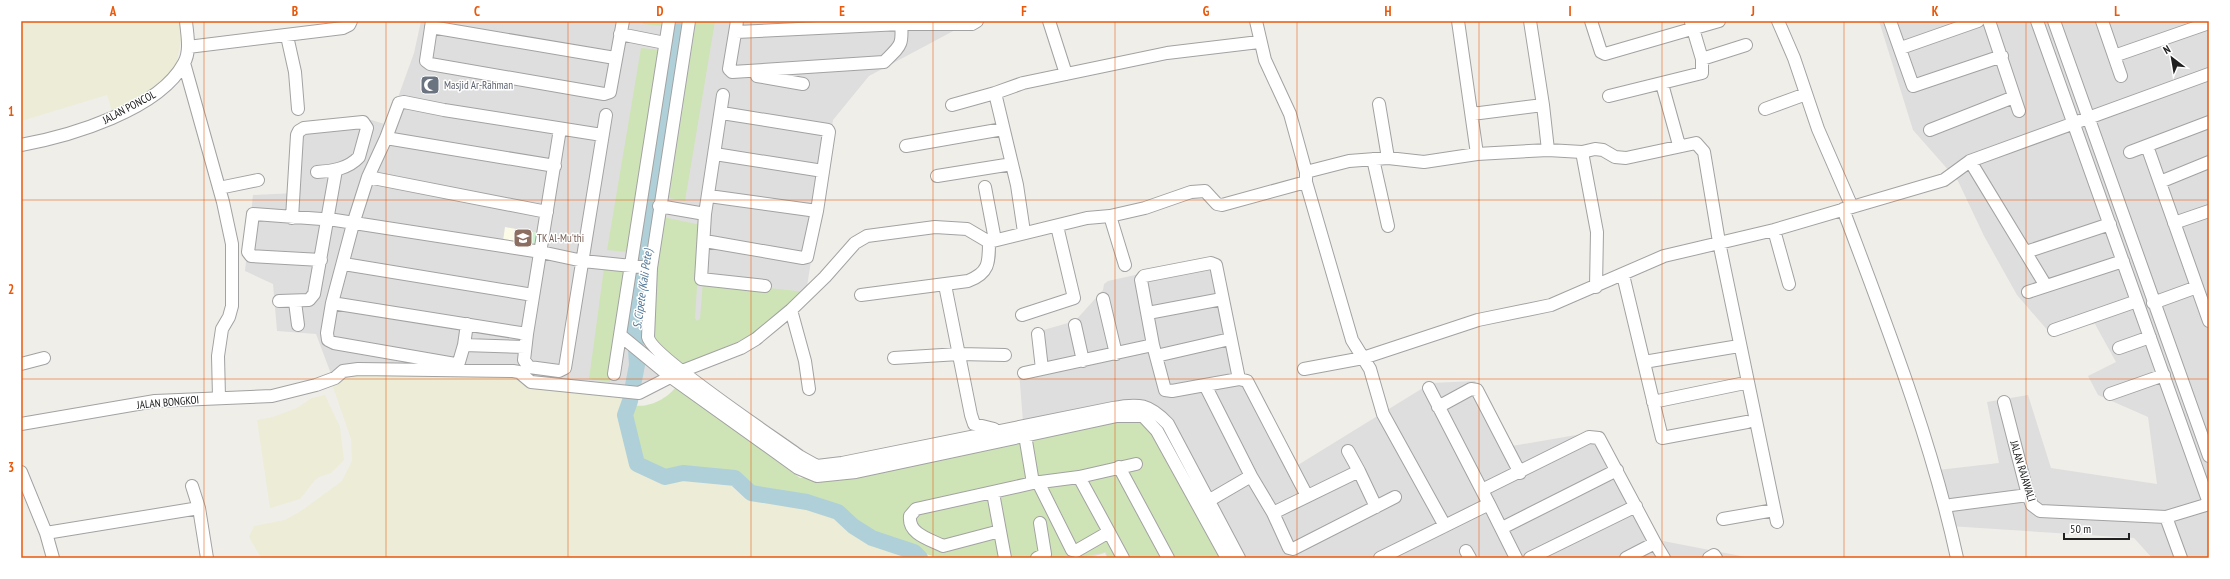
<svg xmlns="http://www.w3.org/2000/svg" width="2230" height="579" viewBox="0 0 2230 579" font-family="'PT Sans Narrow',sans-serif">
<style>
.residential{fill:#dfdede}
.education{fill:#fcfbe7}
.farmland{fill:#ececd7}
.grass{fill:#cee4b6}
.park{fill:#cdf4cf}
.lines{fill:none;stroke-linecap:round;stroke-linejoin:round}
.river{stroke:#afd0d8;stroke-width:16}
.minor-casing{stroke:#a2a2a2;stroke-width:14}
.minor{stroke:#fff;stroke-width:12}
.grid{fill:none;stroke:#e8590c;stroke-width:1;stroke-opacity:0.55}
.labels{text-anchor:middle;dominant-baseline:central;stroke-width:3;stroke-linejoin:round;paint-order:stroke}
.worship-label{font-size:11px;fill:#5b616d;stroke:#fff;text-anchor:start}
.street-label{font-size:11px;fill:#212121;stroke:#fff}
.education-label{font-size:11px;fill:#785e54;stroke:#fff;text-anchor:start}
.water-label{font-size:12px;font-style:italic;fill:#517797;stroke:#fff}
.neatline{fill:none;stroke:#e8590c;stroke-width:1.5}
.grid-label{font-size:13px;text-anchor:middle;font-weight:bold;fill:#e8590c}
</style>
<rect width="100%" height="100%" fill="#f0eee9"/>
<path class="residential" d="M421 21H972L869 76 833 120 806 293 769 326 684 367 818 460H840L1023 422 1019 371 1038 364 1033 333 1075 321 1103 290 1104 284 1108 281 1212 258 1241 378 1293 468 1431 383 1475 381 1512 446 1588 433 1658 540 1751 558H1107L1105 553 1088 558H1077L1074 555 1060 558H957L814 475 671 374 639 389 331 374 316 334 277 331 273 284 245 271 253 195 295 193 299 134 368 119 388 125 414 53Z
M1879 21H2209V558H2152L2134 538 1949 526 1938 470 1999 463 1987 402 2028 395 2051 468 2157 484 2148 417 2098 395 2088 376 2116 362 2095 324 2049 332 2017 295 1984 236 1958 181 1913 130Z"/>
<path class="education" d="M505 227 543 234 540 248 503 241Z"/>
<path class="farmland" d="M31 21H183V31L176 65 157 89 113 114 107 95 21 121V26Z
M355 372 512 375 625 397 619 414 625 431 631 458 638 474 664 482 684 478 702 483 731 486 746 500 767 501 837 515 850 529 870 542 911 553 917 558H261L249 537 254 526 285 520 301 511 342 481 352 461 351 439 331 381Z
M325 395 340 427 344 460 331 473 321 476 315 480 300 499 270 508 257 420 273 417 297 408 312 398Z"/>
<path class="grass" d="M643 21H663L662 26 643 24Z
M696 21H715L685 201 669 198Z
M641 48 661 50 626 252 607 250Z
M663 217 701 225 695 318 697 321 700 319 703 281 806 292 768 326 737 342 684 364 652 341V283Z
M604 268 626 270 610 382 589 379Z
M678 384 800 478H839L1138 418 1150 425 1220 558H1108L1106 552 1078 558 1075 554 1057 558H941L929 555 861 528 839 509 797 497 754 491 735 474 682 468 665 473 640 462 627 414 632 405C649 409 669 398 678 384Z"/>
<path class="park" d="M533 232 543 234 540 248 530 246Z"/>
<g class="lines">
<path class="river" d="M682 21 635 331 637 365 630 401 625 415 637 464 665 477 683 473 735 478 751 493 807 502 838 512 853 526 872 538 914 552 920 558"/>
<g class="minor-casing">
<path id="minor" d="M432 21 426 61 430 64 604 94 610 92 623 21
M669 21 620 335 671 377 798 468 817 476 856 472 1117 416H1143L1157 431 1227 558
M689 21 651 268 648 337C651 356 776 439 799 456L817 466 842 463 1113 408C1139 403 1149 404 1168 424L1239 558
M737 21 729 69 732 72 884 62C901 45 903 46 901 21
M1049 21 1066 74
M1256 21 1265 60 1290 114 1306 172V182L1352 340 1370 369 1383 414 1445 526
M1458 21 1477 154
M1530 21 1543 105 1548 150
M1591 21 1601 52 1605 54 1719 21
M1778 21 1794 58 1818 129 1852 207
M1890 21 1913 86 2002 56
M1989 21 2019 111
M2037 21 2209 503
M2054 21 2209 456
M2102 21 2121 76
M431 27 615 58
M736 32 901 24H972L977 21
M620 34 665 43
M287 36 295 72 298 109
M188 47 343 28 349 25 351 21
M1901 48 1978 21
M2114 56 2209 23
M1702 59 1746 45
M184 63 223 202 232 244V306L229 317 222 329 218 356 219 397
M757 76 803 84
M1662 84 1679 145
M1609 96 1702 73V59L1691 22
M1379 104 1388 158
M952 105 995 93
M1765 109 1806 94
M1472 114 1543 105
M560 129 527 334 524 360 529 367 559 371 565 368 606 115
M1930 130 2014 97
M386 138 555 166
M21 145C70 136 159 110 184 63 191 51 187 34 186 21
M906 146 1003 129
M2147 146 2209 321
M1582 152 1597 232 1596 287
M2130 152 2209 122
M715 154 823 171
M1373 159 1388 226
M1970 161 2046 286
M1306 172 1349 161 1388 158 1424 162 1477 154 1548 150 1582 152 1595 149 1603 150 1615 157 1626 158 1696 143 1704 152 1719 242 1777 522
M937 176 1012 164
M368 177 547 212
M2160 182 2209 162
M985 187 995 240
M219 188 258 180
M709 196 817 211
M659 206 705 214 723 95
M1843 209C1886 324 1931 438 1957 558
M705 214 701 279 765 286
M1110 216 1125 265
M292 218 297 135 299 131 304 128 363 122 367 128 359 157C348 169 332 171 317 172
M2174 223 2209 211
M1774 230 1789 284
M1024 232 1017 185 995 93 1023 83 1167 53 1259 42
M705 241 803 258 807 257 817 211 829 132 828 130 722 113
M2026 252 2110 224
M321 260 251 256 248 252 253 214 335 220 541 252 583 261 651 268
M344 264 533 295
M1623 275 1662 438 1747 422
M945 285 971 415 974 424 994 429
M2028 292 2123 261
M861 295 968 281C989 273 989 263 989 242
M1103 299 1116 354
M279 301 309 300 314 294 336 170
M295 302 298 325
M332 303 527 334
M2153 303 2197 287
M791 310 805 361 809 389
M1148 313 1222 299
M1022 315 1074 298 1057 226
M467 324 464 345 459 362 455 364 334 343 328 340 327 333 332 303 353 224 368 177 386 138 399 103 404 102 444 110 602 135
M1075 325 1083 361
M2054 330 2137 301
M1038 334 1042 369
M464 345 525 347
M2119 348 2150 337
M1156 356 1230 339
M894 358 959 354 1005 355
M1644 362 1733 347
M21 364 44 358
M1304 369 1363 358 1478 320 1551 305 1664 256 1774 230 1944 180 1970 161 2209 74
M1024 373 1153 345
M614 374 620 335
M1205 385 1172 391 1165 390 1153 345 1141 280 1144 276 1211 263 1216 265 1239 379
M2110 394 2164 375
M1653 402 1740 384
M2004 402 2028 495 2032 505 2040 511 2166 517 2209 504
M1438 407 1471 389 1477 390 1520 473
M21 424 155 401 272 396 316 385 335 378 343 371 358 369 513 371 519 372 531 382 639 393 682 371 741 348 756 339 791 310 825 277 855 243 867 236 935 227 967 229 989 242 1087 218 1110 216 1145 208 1191 192 1205 191 1217 204 1222 205 1306 182
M1024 429 1033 483 1079 477 1136 464
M1348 451 1359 471
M1119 467 1168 558
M21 472 46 533 53 558
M1251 476 1205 385 1239 379 1247 381 1307 496
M1038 482 1072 550 1076 551 1109 532 1079 477
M192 486 199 508 207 558
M1482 490 1589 437 1599 438 1655 543 1626 558
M993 493 1000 531
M1203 504 1251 476 1273 513 1289 548 1293 549 1395 497
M1489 504 1516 558
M1951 505 2028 495
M1273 513 1359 471 1376 507
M2166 517 2181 558
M1723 519 1774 510
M1502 528 1617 470
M1109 532 1123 558
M46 533 199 508
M1655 543 1664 558
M1466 551 1470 558
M1005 558 1000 531 943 546C929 539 908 534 910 516L916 509 1033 483
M1037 558 1045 554 1040 523
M1380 558 1489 504 1429 388
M1530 558 1636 506
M1709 558 1714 555 1716 558"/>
</g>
<use href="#minor" class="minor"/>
</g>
<path class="grid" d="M204 21V558M386 21V558M568 21V558M751 21V558M933 21V558M1115 21V558M1297 21V558M1479 21V558M1662 21V558M1844 21V558M2026 21V558M21 200H2209M21 379H2209"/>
<defs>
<g id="mosque-square" transform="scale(1)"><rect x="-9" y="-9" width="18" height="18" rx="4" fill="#6b7280" stroke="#fff"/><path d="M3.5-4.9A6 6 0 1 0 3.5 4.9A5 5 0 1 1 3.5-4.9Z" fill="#fff"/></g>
<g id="school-square" transform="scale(1)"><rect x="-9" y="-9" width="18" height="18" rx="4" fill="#8d6e63" stroke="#fff"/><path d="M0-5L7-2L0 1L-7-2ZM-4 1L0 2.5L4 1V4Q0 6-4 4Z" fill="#fff"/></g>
</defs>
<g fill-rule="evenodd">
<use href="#mosque-square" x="430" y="85"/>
<use href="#school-square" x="523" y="238"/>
</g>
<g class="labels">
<g class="worship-label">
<text x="444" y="85">Masjid Ar-Rahman</text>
</g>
<g class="street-label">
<text transform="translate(129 107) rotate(-28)">JALAN PONCOL</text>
<text transform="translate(168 402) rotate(-5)">JALAN BONGKOI</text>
<text transform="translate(2023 471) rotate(73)">JALAN RAJAWALI</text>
</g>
<g class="education-label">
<text x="537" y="238">TK Al-Mu'thi</text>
</g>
<g class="water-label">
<text transform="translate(642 289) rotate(-82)">S. Cipete (Kali Pete)</text>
</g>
</g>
<rect width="2230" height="579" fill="none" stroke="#ffffff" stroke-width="44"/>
<g transform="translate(2172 58) rotate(329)" stroke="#ffffff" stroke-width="3" paint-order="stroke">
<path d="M0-3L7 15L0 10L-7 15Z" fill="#212121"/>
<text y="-6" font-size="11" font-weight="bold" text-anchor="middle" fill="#212121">N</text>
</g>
<path d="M2064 533v6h65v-6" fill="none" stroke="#212121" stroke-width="2"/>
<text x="2070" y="533" font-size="12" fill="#212121" stroke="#ffffff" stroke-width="3" paint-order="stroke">50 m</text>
<rect x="22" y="22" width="2186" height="535" class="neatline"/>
<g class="grid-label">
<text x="113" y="16">A</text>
<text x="295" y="16">B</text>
<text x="477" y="16">C</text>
<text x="660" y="16">D</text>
<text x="842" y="16">E</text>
<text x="1024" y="16">F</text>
<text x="1206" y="16">G</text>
<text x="1388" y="16">H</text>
<text x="1570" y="16">I</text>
<text x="1753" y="16">J</text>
<text x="1935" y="16">K</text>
<text x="2117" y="16">L</text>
<text x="11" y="116">1</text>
<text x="11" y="294">2</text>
<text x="11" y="472">3</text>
</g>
</svg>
